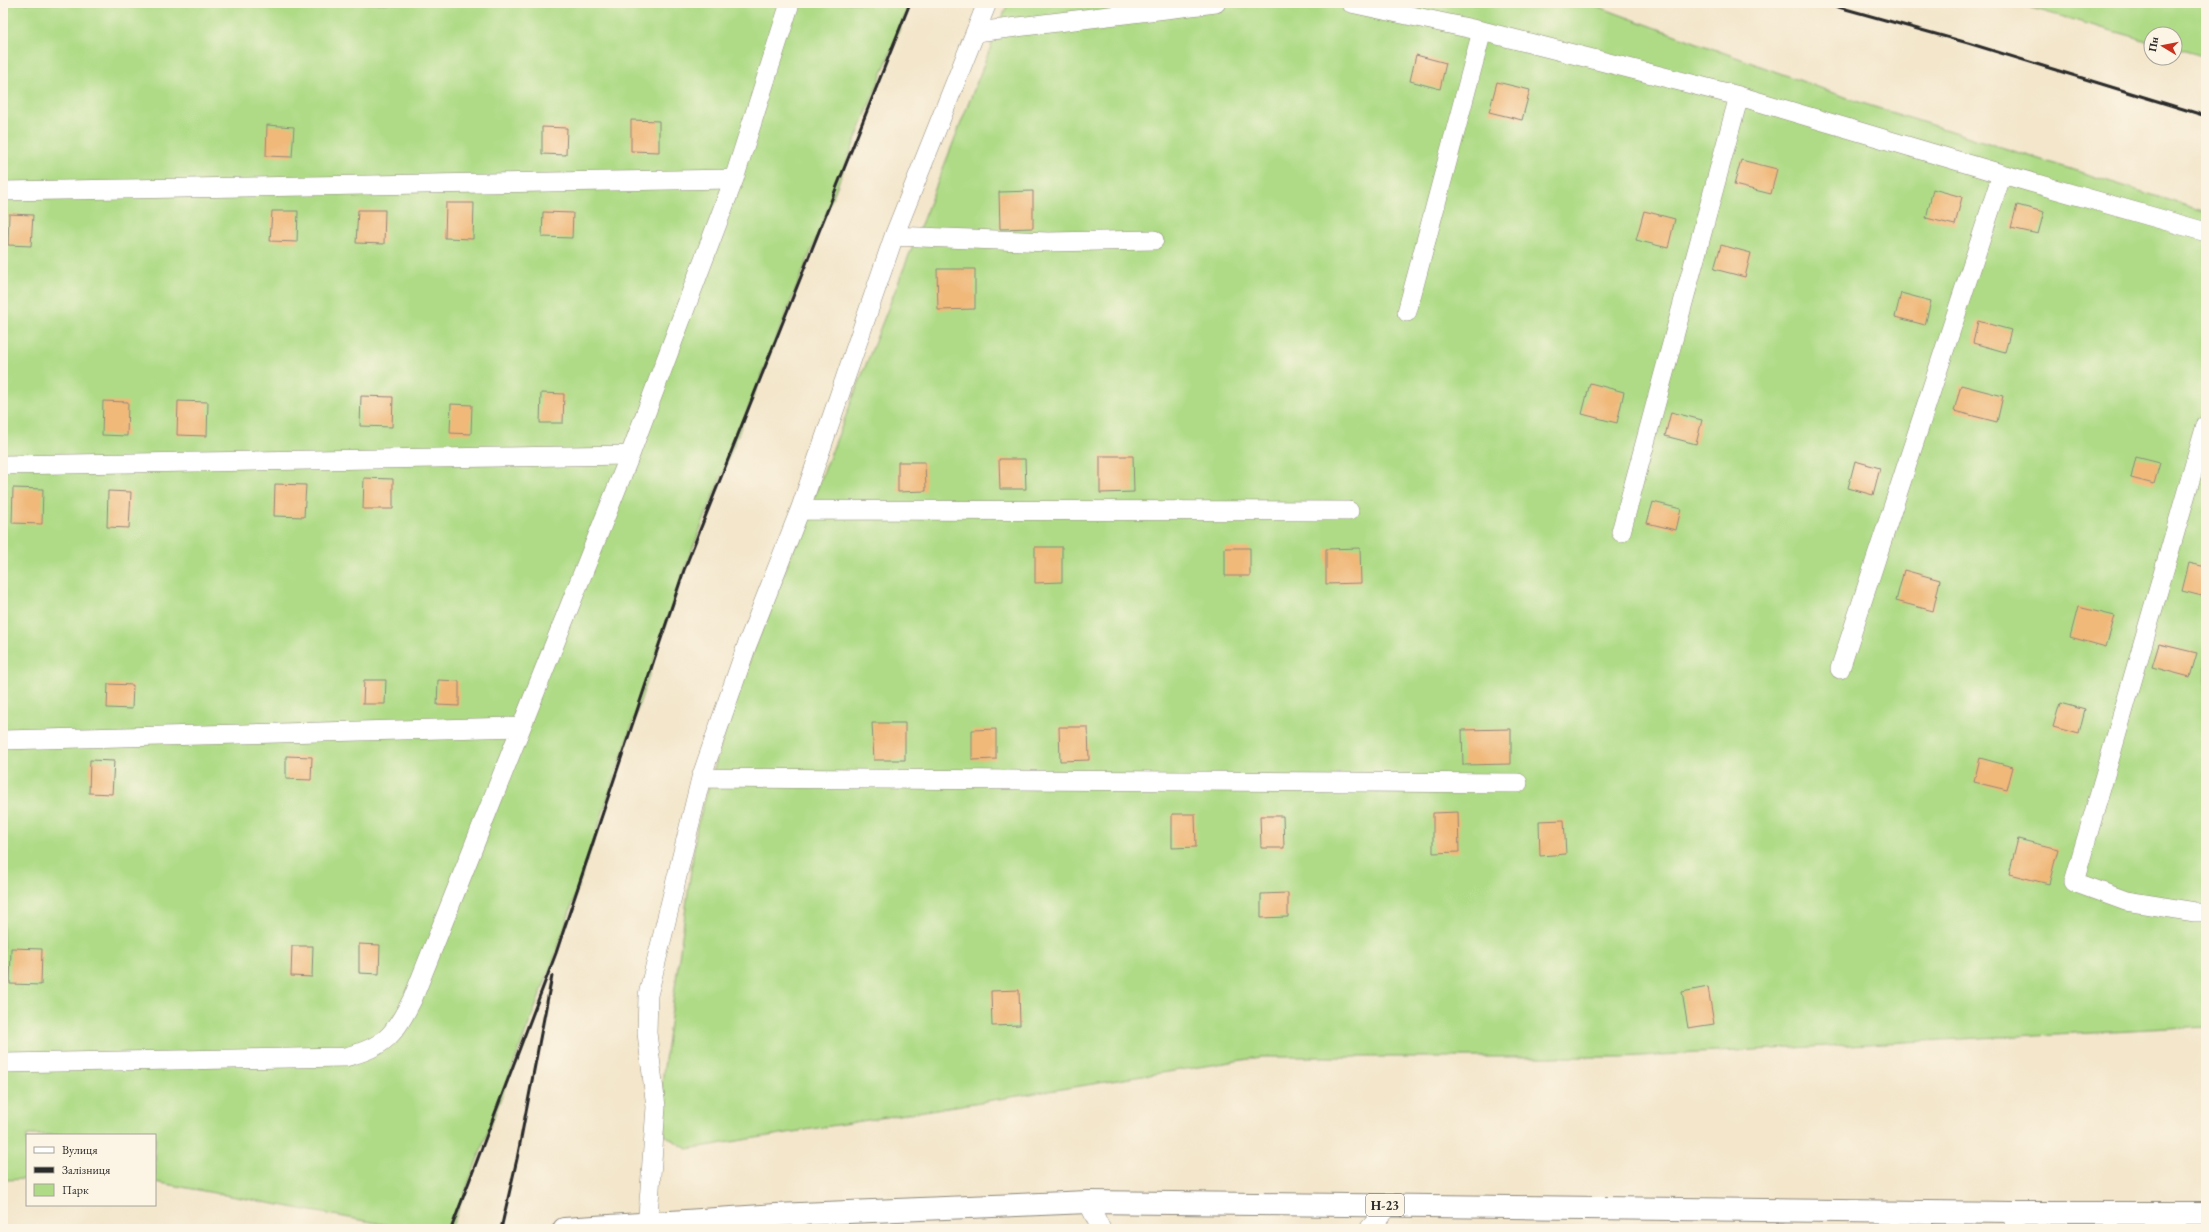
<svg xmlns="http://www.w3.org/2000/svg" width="2209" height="1232" viewBox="0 0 2209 1232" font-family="'EB Garamond',serif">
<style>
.green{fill:#afdb86;stroke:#6d8358}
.building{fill:#f0b879}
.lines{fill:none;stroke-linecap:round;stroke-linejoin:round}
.service-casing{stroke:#8f887b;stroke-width:20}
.primary-casing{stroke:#8f887b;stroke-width:24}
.service{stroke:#fff;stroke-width:19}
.primary{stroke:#fff;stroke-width:22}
.rail{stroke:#2b2b2b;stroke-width:3}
.labels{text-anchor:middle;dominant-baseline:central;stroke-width:4;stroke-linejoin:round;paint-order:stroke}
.shield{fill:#fcf5e5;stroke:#6a6863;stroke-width:1}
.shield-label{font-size:13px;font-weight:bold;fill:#2b2b2b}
</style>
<rect width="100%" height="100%" fill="#fcf5e5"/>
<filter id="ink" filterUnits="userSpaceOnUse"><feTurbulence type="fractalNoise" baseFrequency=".025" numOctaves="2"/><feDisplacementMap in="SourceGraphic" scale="8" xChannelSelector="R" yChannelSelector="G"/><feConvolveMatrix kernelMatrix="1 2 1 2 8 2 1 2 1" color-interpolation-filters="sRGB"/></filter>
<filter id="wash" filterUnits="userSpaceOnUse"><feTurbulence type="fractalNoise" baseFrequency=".012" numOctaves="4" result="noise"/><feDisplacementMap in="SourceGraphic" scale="16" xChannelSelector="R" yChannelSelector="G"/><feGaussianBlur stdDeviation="0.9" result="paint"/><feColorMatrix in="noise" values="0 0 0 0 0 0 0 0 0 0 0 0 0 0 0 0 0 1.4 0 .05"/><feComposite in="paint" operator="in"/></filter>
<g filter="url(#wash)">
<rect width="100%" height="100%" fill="#f3e6cb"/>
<path class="green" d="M3 3H910L684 570 556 953 451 1229H409L155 1182V1135H27V1179L3 1180Z
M1008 3H1588L1859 102 2206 212V1026L1622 1057H1261L687 1149 665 1135 662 1082 697 826 735 698Z
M2014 3H2206V57L2175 48V34H2151V42Z
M902 1209V1229H647Z"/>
<g id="blocks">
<path class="building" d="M1416 55 1446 63 1440 89 1410 81Z
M1497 82 1530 90 1522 120 1489 112Z
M631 120 659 121V152L631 151Z
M267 125 294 127 292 157 266 156Z
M542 127 567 128 566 155 542 154Z
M1741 160 1777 169 1771 194 1734 185Z
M1933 189 1962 197 1955 225 1926 218Z
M1033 191V228L1000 229 999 192Z
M446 203H474L473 239 445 238Z
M2017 205 2044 212 2038 234 2011 228Z
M358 210H385L384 244 356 243Z
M272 211H298L297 242 270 241Z
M1644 211 1675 219 1668 248 1636 240Z
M543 212 573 213 572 238 542 237Z
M9 214 33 215 31 246 8 245Z
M1721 245 1751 253 1745 277 1714 269Z
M937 269H975V309L938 310Z
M1901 293 1931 301 1925 325 1895 317Z
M1978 321 2011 330 2005 352 1973 343Z
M1590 383 1624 392 1617 423 1582 414Z
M1961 385 2003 396 1997 422 1954 411Z
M541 393 564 394 563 423H540Z
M361 396 393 397 392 427 360 426Z
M103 401 128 402 127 436 102 435Z
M178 401 208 402 207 436 177 435Z
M451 404 472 405 471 434 450 433Z
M1671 412 1702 420 1696 444 1665 436Z
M1100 456H1133L1134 492 1100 493Z
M2136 457 2160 463 2154 484 2131 478Z
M999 459H1025L1026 489H1000Z
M1855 461 1880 468 1873 495 1848 488Z
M898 462H925L926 491 898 492Z
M364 478 393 479V509H363Z
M275 484 306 485 304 517 274 516Z
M13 488 43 489 42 524 12 523Z
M108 491 131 492 129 528 107 527Z
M1653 502 1681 509 1676 530 1647 523Z
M1035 547H1062V582L1035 583Z
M1225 548H1250V576H1225Z
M1360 548 1361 583 1326 584V549Z
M2189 563 2206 567V597L2182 591Z
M1904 570 1940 580 1933 611 1896 601Z
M2078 607 2115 616 2106 647 2070 637Z
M2159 644 2197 653 2190 677 2152 667Z
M364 680H386L385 704H363Z
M438 680 459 681V706L437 705Z
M108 684 133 685 132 709 107 708Z
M2060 703 2085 710 2079 734 2053 727Z
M872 723H905V760H874Z
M1059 727H1088L1089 760 1060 761Z
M996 729V759L972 760V730Z
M1511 729V764L1463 765 1462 730Z
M286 756 312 757 311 780 286 779Z
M1980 758 2013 767 2007 790 1974 782Z
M90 760 114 761 112 794 89 793Z
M1458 812 1459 852 1433 853V813Z
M1172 814H1195L1196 847 1172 848Z
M1260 816H1283L1284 848H1261Z
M1564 820 1566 854 1540 856 1539 821Z
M2018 839 2058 849 2049 884 2009 874Z
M1288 893V917L1261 918V894Z
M359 944 380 945 379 974 359 973Z
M292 946H313L312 977 291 976Z
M11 948 42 949 41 985 10 984Z
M1708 987 1714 1024 1688 1028 1682 992Z
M1019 990 1020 1025 992 1026 991 991Z"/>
</g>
</g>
<g filter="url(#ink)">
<use href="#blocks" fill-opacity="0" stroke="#8f887b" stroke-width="1"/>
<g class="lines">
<g class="service-casing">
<path id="service" d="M1351 3 1482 31 1739 96 2002 174 2206 232
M976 32 1216 3
M3 191 734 179
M894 236 1048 242 1154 240
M1407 312 1482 31
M2206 425 2074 882 2126 901 2195 912H2206
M3 465 630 455
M800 510 1349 511
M1621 532 1739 96
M1840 669 2002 174
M3 740 520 727
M701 778 1518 783
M3 1063 345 1057C386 1047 395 1034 413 998L630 455 734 179 790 3
M1088 1202 1101 1229
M2013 1213 2016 1229
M647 1229 656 1107 647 1033 648 995 701 778 747 645 800 510 894 236 987 3
M1369 1229 1390 1205"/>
</g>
<g class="primary-casing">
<path id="primary" d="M564 1229 776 1215 1088 1202 2013 1213H2206"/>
</g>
<use href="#service" class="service"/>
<use href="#primary" class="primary"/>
<path class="rail" d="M1824 3 1968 43 2206 116
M451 1229 556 953 684 570 910 3
M501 1229 517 1159 552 976"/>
</g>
</g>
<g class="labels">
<rect class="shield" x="1366" y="1194" width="38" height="22" rx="3"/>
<g class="shield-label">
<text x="1385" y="1205">Н-23</text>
</g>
</g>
<rect width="2209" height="1232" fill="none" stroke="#fcf5e5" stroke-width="16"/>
<rect x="26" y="1134" width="130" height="72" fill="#fcf5e5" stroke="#a8a49b"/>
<rect x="34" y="1147" width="20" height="6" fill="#ffffff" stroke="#a8a49b"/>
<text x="62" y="1154" font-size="12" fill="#2b2b2b">Вулиця</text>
<rect x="34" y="1167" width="20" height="6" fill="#2b2b2b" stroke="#a8a49b"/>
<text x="62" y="1174" font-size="12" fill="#2b2b2b">Залізниця</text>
<rect x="34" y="1184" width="20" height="12" fill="#afdb86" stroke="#a8a49b"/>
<text x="62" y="1194" font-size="12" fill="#2b2b2b">Парк</text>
<g transform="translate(2163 46) rotate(280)"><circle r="19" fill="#fcf5e5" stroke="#a8a49b"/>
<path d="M0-3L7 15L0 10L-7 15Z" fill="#c8321e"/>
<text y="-6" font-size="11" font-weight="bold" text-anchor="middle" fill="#2b2b2b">Пн</text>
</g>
</svg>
